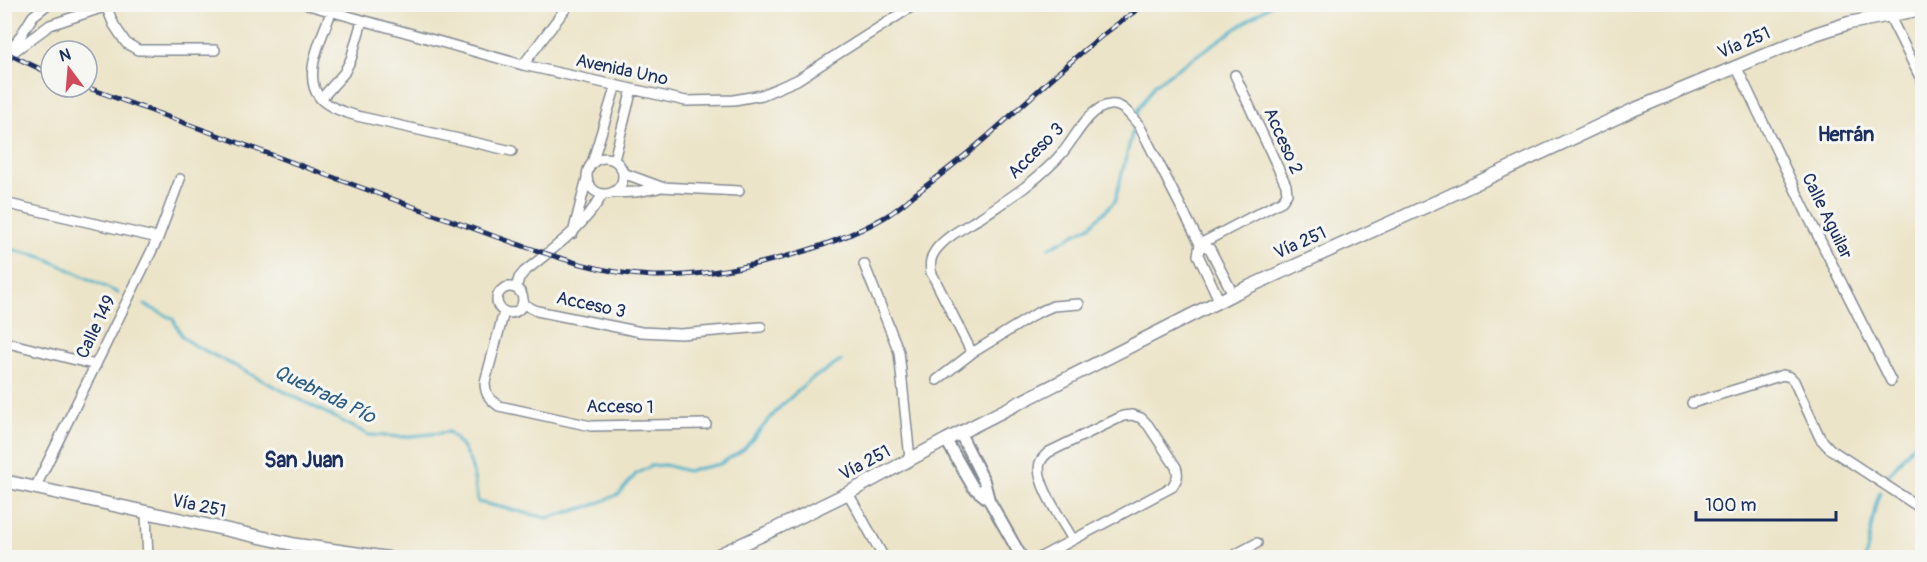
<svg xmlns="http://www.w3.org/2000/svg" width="1927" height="562" viewBox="0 0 1927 562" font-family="Pangolin,sans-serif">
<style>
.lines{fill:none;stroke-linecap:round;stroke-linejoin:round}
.stream{stroke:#4ab0c9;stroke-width:3}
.minor-casing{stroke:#848a93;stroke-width:12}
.tertiary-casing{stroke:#848a93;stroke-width:14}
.secondary-casing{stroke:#848a93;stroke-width:15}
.minor{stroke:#fff;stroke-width:9}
.tertiary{stroke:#fff;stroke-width:10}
.secondary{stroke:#fff;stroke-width:12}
.rail-casing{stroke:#1b2f5e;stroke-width:5}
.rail{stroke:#f6f6f2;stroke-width:3;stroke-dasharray:9;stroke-linecap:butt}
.labels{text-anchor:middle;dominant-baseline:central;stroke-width:6;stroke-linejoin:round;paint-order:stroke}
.street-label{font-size:18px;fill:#1b2f5e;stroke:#f6f6f2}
.neighbourhood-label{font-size:20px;font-weight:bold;fill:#1b2f5e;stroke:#f6f6f2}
.water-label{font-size:20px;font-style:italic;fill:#2b5c83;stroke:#f6f6f2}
.quarter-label{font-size:21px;font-weight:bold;fill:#1b2f5e;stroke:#f6f6f2}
</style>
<rect width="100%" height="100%" fill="#f6f6f2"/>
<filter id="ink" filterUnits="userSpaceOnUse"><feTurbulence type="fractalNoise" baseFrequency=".0167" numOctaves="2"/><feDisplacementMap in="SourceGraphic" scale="12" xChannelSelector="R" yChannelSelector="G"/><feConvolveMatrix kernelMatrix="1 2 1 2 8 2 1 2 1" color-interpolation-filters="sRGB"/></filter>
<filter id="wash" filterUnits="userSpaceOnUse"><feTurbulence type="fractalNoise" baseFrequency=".008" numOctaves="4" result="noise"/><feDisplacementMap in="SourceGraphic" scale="24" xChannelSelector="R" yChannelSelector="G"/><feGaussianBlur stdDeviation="1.35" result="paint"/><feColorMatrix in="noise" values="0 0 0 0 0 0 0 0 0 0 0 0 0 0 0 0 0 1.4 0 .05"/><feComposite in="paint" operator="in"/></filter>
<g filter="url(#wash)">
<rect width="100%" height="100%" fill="#ece4c8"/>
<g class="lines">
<path class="stream" d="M4 248 43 257 118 293
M1049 248 1090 226 1115 201 1138 110 1155 84 1272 4
M145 305 173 319 182 336 192 344 369 435 403 437 449 432C474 457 472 468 478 502L547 518 594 505 619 494 636 474 651 466 665 465 687 471 720 464 744 449 780 407 810 380 841 361
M1887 477 1922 434
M1865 558C1872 536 1871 513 1880 492"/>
</g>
</g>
<g filter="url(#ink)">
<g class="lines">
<g class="minor-casing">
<path id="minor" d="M305 4 523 65 686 101 734 100 762 95 797 80 916 4
M106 6 114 25 126 43 138 50H215
M331 12C323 36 301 75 320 98 329 108 345 112 357 116L512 151
M1889 15 1922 81
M9 55 50 25 110 5
M4 62 33 16 48 4
M523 65 569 4
M1736 66 1808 216 1891 381
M321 99 344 73 351 59 362 21
M587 176a18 18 0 1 1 36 0a18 18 0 1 1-36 0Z
M614 160 632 89
M592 163 616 85
M623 173 661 187 739 191
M613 193 635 192 658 188
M4 203 158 238
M573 233 587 178
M1200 244 1282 201 1287 194 1286 185 1235 75
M1200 244 1198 255 1219 300
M1200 244 1210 249 1233 294
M864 264 899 352 910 459
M497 300a13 13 0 1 1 26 0a13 13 0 1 1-26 0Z
M516 288 519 278 524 272C556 246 582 229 603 194
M523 304 537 311 641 332 681 334 761 327
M504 312 485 382C485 394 489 399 499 406L591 426 706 424
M4 342 96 365
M972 353 931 272C930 264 930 258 935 251 946 236 965 227 980 218 995 208 1010 198 1025 187 1038 177 1052 165 1063 152 1075 138 1089 107 1110 105 1123 103 1131 117 1139 125L1200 244
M937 380 972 353 1037 313 1053 306 1079 304
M1692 403 1783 375 1790 377 1794 381 1820 438 1830 449 1922 509
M35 488 158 238 180 179
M848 493 884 558
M146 514 148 558
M1039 558 1172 487C1177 479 1179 476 1176 467L1148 425 1141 418 1132 415 1123 416 1049 452C1045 455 1042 458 1040 463 1034 481 1063 522 1072 538
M1229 558 1257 543"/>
</g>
<g class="tertiary-casing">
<path id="tertiary" d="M960 433 984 481 989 500 1022 558
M946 440 973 487 989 500"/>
</g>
<g class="secondary-casing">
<path id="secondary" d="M4 481 297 545 388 558
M712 558 777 528 848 493 946 440 1233 294 1449 196 1633 110 1815 34 1849 23 1922 9"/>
</g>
<use href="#minor" class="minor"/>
<use href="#tertiary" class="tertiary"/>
<use href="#secondary" class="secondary"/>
<g class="rail-casing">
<path id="rail" d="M4 52 51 74
M86 87 491 235C542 252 598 274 653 276 723 277 825 252 885 217 895 211 905 203 914 195 937 178 960 160 982 141 1035 95 1086 43 1146 4"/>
</g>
<use href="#rail" class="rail"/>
</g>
</g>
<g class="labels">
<g class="street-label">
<text transform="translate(1744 43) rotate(-23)">Vía 251</text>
<text transform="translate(622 70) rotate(12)">Avenida Uno</text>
<text transform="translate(1283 141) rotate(66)">Acceso 2</text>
<text transform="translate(1036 151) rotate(-45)">Acceso 3</text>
<text transform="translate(1827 216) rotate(64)">Calle Aguilar</text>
<text transform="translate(1300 243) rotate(-24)">Vía 251</text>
<text transform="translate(591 305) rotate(12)">Acceso 3</text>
<text transform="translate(96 327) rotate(-64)">Calle 149</text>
<text transform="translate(620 407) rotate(1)">Acceso 1</text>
<text transform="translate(865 463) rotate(-28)">Vía 251</text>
<text transform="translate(199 506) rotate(12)">Vía 251</text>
</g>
<g class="neighbourhood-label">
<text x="1846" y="134">Herrán</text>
</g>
<g class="water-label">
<text transform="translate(325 394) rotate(26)">Quebrada Pío</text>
</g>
<g class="quarter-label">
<text x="304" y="460">San Juan</text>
</g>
</g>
<rect width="1927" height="562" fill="none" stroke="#f6f6f2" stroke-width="24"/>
<g transform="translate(69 69) rotate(344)"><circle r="28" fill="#f6f6f2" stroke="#9ea6b7" stroke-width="1.5"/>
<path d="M0-4.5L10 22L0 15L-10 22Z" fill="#d1495b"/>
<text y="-9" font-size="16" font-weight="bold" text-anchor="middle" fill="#1b2f5e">N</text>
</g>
<path d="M1696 511v9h140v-9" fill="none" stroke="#1b2f5e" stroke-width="3"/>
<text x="1705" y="511" font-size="18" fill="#1b2f5e" stroke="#f6f6f2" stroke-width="4.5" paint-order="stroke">100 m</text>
</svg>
